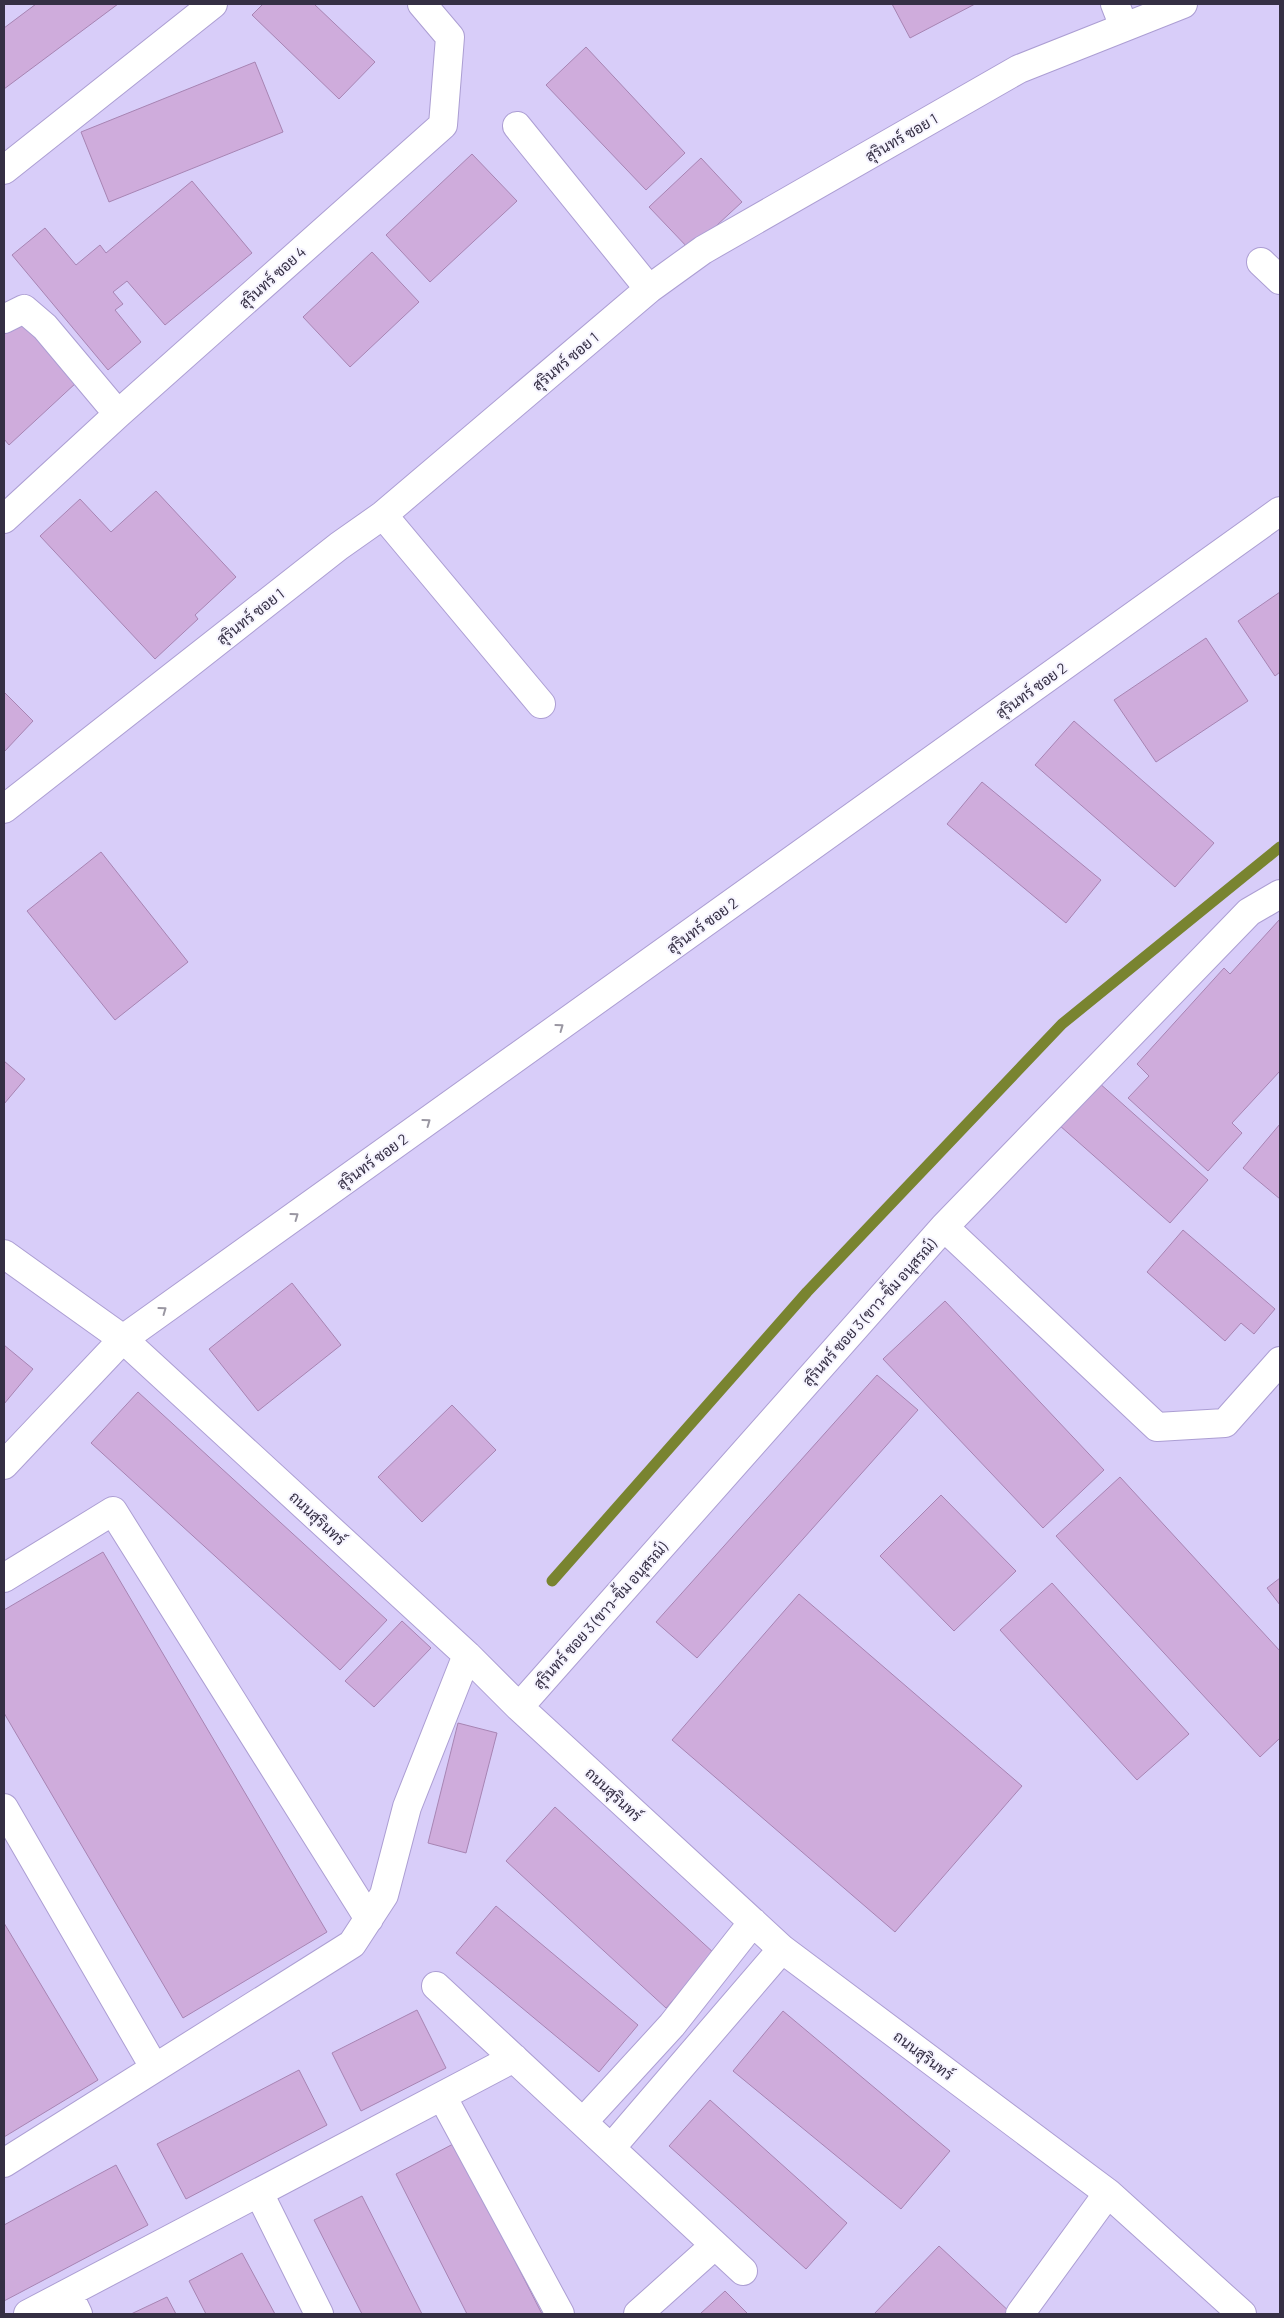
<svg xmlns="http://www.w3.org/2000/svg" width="1284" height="2318" viewBox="0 0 1284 2318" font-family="Barlow,Sarabun,sans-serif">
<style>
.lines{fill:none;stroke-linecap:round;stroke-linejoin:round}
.stream{stroke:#798430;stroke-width:11}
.building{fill:#cfacdc;stroke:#a784b3}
.minor-casing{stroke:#ac9ed3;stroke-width:30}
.minor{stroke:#fff;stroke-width:28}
.oneway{stroke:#9a97a2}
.labels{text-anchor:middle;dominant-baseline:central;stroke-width:4;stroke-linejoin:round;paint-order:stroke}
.street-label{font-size:15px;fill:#352f44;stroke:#f6f4ff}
</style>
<rect width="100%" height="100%" fill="#d8cdf9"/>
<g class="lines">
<path class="stream" d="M552 1581 807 1292 1062 1024 1280 847"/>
</g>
<path class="building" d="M36 4H118L4 89V28Z
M263 4H314L375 62 339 99 252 15Z
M892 4H975L910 38Z
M586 47 685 153 646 190 546 85Z
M255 62 283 132 109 202 81 132Z
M472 154 517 201 430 282 386 235Z
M701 158 742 202 690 250 649 207Z
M192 181 252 253 165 325 127 281 113 292 123 304 115 310 141 342 108 370 12 255 45 228 76 265 100 245 106 253Z
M372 252 419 302 350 367 303 317Z
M19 320 77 382 9 445 4 439V335Z
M156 491 236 577 195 615 198 619 155 659 40 536 80 499 111 532Z
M1280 592V672L1275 676 1238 621Z
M1206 638 1248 701 1156 762 1114 700Z
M4 692 33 721 4 752Z
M1074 721 1214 843 1175 887 1035 765Z
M982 782 1101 880 1066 923 947 824Z
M101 852 188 962 115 1020 27 911Z
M1280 919V1071L1232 1123 1242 1133 1208 1171 1128 1098 1149 1076 1137 1064 1224 968 1230 974Z
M4 1061 25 1079 4 1104Z
M1098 1082 1208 1180 1170 1223 1059 1125Z
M1280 1124V1199L1243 1168Z
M1183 1230 1275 1309 1254 1334 1241 1323 1225 1341 1147 1272Z
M292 1283 341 1345 258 1411 209 1349Z
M945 1301 1104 1470 1043 1528 883 1359Z
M4 1345 33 1369 4 1404Z
M877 1375 918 1410 697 1658 656 1622Z
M138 1392 387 1620 340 1670 91 1443Z
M452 1405 496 1450 422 1522 378 1477Z
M1120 1477 1280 1651V1738L1260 1757 1056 1536Z
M941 1495 1016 1571 954 1631 880 1556Z
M103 1552 327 1932 183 2018 4 1713V1610Z
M1280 1578V1605L1267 1588Z
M1052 1583 1189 1734 1137 1780 1000 1630Z
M799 1594 1022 1786 895 1932 672 1740Z
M402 1621 431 1648 374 1707 345 1681Z
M458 1723 497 1733 466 1853 428 1843Z
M555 1807 715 1954 666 2008 506 1861Z
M496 1906 638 2025 599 2072 456 1953Z
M4 1923 98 2080 4 2137Z
M417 2010 446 2068 361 2111 332 2053Z
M783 2011 950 2151 901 2209 733 2071Z
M299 2070 327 2125 186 2199 157 2144Z
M710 2100 847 2223 806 2269 669 2146Z
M455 2143 542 2314H467L396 2174Z
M116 2165 148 2225 4 2301V2225Z
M362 2196 422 2314H362L314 2220Z
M939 2246 1012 2314H874Z
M242 2253 275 2314H206L189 2281Z
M725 2291 748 2314H700Z
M167 2297 176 2314H131Z"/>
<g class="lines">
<g class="minor-casing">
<path id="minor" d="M1115 4 1124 27
M517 126 649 289
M4 170 213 4
M1261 262 1280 280
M4 319 24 309 45 327 118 414
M383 515 541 704
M4 519 118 414 443 125 450 37 422 4
M4 809 339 546 383 515 649 289 703 250 1019 69 1183 4
M944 1227 1249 912 1280 894
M4 1254 123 1339 467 1655 519 1707 782 1949 1108 2193 1242 2314
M4 1465 123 1339 1280 511
M4 1578 113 1511 369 1919
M519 1707 944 1227 1157 1427 1225 1423 1280 1361
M4 1808 154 2067
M436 1986 743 2271
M442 2096 560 2314
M583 2122 672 2025 753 1922
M611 2148 782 1949
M4 2163 352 1944 384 1895 407 1807 467 1655
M259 2193 319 2314
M68 2293 78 2314
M28 2314 514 2058
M638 2314 715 2245
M1020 2314 1108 2193"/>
</g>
<use href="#minor" class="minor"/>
</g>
<defs><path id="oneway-chevron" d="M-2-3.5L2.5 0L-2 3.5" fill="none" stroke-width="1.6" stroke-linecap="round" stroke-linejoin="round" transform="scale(1.25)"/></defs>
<g class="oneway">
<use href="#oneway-chevron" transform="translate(560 1027) rotate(-36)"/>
<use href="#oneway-chevron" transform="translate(427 1122) rotate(-36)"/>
<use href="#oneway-chevron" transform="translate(295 1216) rotate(-36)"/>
<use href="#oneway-chevron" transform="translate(163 1310) rotate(-36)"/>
</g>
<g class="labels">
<g class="street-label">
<text transform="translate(901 137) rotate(-30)">สุรินทร์ ซอย 1</text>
<text transform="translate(272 277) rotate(-42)">สุรินทร์ ซอย 4</text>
<text transform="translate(565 361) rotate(-40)">สุรินทร์ ซอย 1</text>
<text transform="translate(250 616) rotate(-38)">สุรินทร์ ซอย 1</text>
<text transform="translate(1031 690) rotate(-36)">สุรินทร์ ซอย 2</text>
<text transform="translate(702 925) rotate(-36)">สุรินทร์ ซอย 2</text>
<text transform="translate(372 1161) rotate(-36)">สุรินทร์ ซอย 2</text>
<text transform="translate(869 1312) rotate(-48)">สุรินทร์ ซอย 3 (ขาว-ขิ้ม อนุสรณ์)</text>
<text transform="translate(318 1518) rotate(43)">ถนนสุรินทร์</text>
<text transform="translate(600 1615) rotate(-48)">สุรินทร์ ซอย 3 (ขาว-ขิ้ม อนุสรณ์)</text>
<text transform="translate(614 1794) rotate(43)">ถนนสุรินทร์</text>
<text transform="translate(924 2055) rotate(37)">ถนนสุรินทร์</text>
</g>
</g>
<rect width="1284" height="2318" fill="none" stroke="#352f44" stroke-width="10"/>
</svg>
